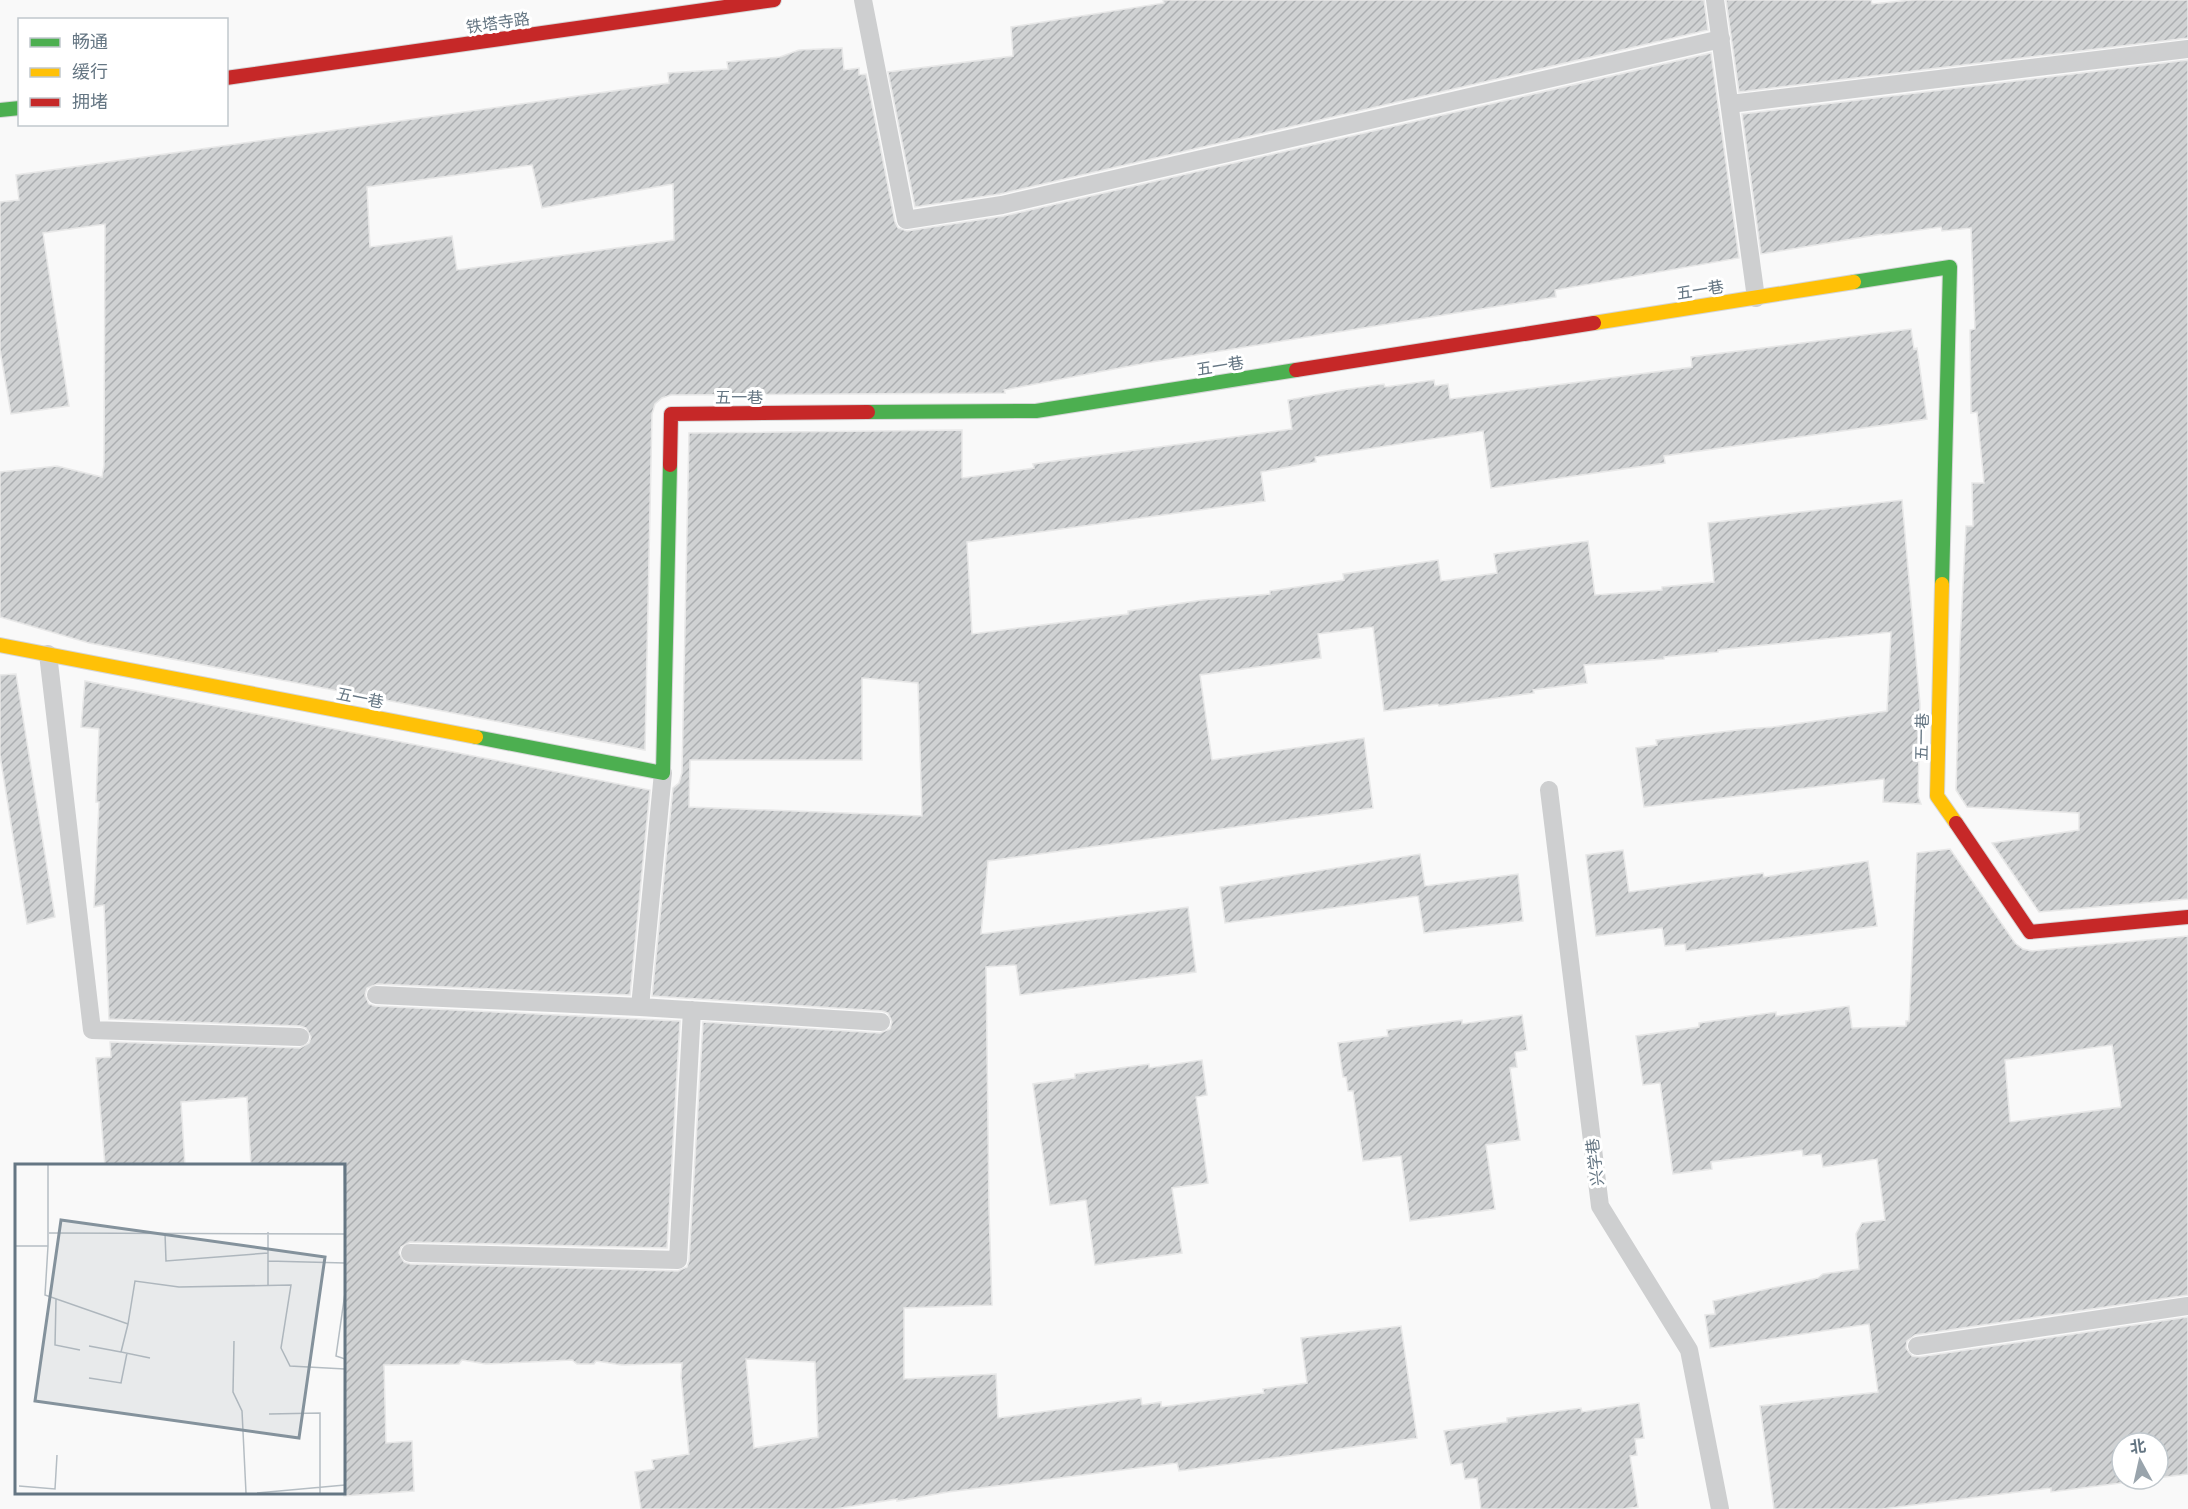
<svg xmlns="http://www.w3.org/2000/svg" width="2188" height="1509" viewBox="0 0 2188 1509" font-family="'DM Sans','Noto Sans SC',sans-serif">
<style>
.building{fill:url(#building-hatch);stroke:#e8e8e8;stroke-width:1.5;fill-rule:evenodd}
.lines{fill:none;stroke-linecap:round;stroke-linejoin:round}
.fast-casing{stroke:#d5d6d7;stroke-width:16}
.slow-casing{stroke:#d5d6d7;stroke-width:16}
.jam-casing{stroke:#d5d6d7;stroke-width:16}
.lane{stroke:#cecfd0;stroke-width:18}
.fast{stroke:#4caf50;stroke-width:14}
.slow{stroke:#ffc107;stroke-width:14}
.jam{stroke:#c62828;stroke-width:14}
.labels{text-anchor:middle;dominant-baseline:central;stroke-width:6;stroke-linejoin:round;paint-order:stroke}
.street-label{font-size:16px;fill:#657683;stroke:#fff}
.inset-road{fill:none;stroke:#b5bdc3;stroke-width:1.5}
.view{fill:#84929c;fill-opacity:0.15;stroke:#84929c;stroke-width:3}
.inset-edge{fill:none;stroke:#657683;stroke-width:3}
</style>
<defs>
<pattern id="building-hatch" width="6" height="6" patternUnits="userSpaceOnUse" patternTransform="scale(1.5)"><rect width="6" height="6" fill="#d0d2d3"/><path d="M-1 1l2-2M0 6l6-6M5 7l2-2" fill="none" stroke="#acafb1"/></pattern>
</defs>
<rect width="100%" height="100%" fill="#f9f9f9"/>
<path class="building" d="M1163 0H1704L1708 30 1000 194 915 207 888 72 1013 56 1011 27 1164 3Z
M1726 0H1871L1872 4 1912 0H2188V38L1739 92Z
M842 48 844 70 859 68V75L866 74 895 222 898 228 907 231 1004 216 1711 53 1739 258 1555 290 1556 297 1146 363 1004 390 1005 393 671 395 662 398 655 404 652 414 645 750 89 643 0 617V472L57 466 102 477 104 466 105 224 43 233 69 406 11 414 0 350V202L19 200 16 175 669 83 668 73 728 69 727 62 780 57 799 50ZM532 165 542 208 673 184 674 240 457 270 452 236 370 247 367 187Z
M2188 60V899L2039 912 1992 843 2079 830V813L1967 807 1956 790 1960 643 1966 526H1973L1972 483H1984L1977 412 1971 413 1970 330 1975 329 1971 228 1942 231 1941 227 1883 235V234L1761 254 1742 114Z
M1911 329 1914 349 1917 348 1927 419 1664 456 1665 463 1491 488 1483 431 1315 457 1316 462 1261 472 1265 501 967 542 972 634 1128 614V611L1203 600 1270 594V591L1344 580 1343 574 1438 560 1441 581 1497 573 1494 554 1588 541 1595 595 1662 590V587L1714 582 1708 523 1902 500 1920 704 1918 796 1921 804 1883 802 1884 779 1644 807 1636 748 1657 745 1656 740 1746 729 1773 727 1887 711 1891 632 1718 650V652L1664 657V659L1584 665 1587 683 1533 690 1534 693 1476 701 1439 706 1438 704 1384 711 1373 627 1318 634 1321 658 1200 675 1212 760 1364 738 1373 808 988 861 981 934 1188 907 1196 972 1020 995 1016 965 986 967 989 1209 992 1305 904 1308V1379L996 1374 998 1418 1141 1398 1142 1405 1161 1402V1407L1264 1393 1263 1389 1307 1383 1301 1338 1401 1326 1417 1438 1179 1471 1177 1463 948 1492 897 1501V1499L835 1509H641L635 1472 654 1469 652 1460 689 1454 681 1377 682 1363 622 1365 596 1361 594 1364H577L572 1360 486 1364 462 1360 459 1364 384 1365 386 1443 412 1441 414 1491 344 1496V1166H251L247 1097 181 1102 185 1166H105L96 1058 111 1057 110 1042 300 1048 309 1043 311 1037 306 1028 300 1026 109 1019 104 905 94 907 99 802H96L99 729 81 727 85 681 650 790 630 995 377 984 367 988 365 995 369 1004 375 1006 680 1021 667 1248 410 1242 401 1247 399 1253 404 1262 410 1264 678 1271 687 1267 689 1261 703 1022 880 1033 890 1029 892 1022 888 1013 882 1011 652 996 673 788 679 783 682 773 689 433 962 430V478L1034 468 1033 464 1292 429 1288 400 1342 390 1384 384 1385 387 1434 380 1435 386 1448 384 1450 399 1692 367 1691 357ZM862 678 918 683 922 816 689 807 690 760H862ZM746 1359 815 1362 818 1437 754 1448Z
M16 674 55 917 27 924 0 755V675Z
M1950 849 2015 943 2023 949 2032 951 2188 936V1295L1915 1335 1907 1341 1906 1348 1912 1356 1919 1357 2188 1317V1474L2158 1478V1443H2122V1479H2152L2051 1492V1488L1882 1509H1774L1760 1406 1878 1392 1869 1324 1710 1348 1705 1315 1715 1314 1713 1301 1818 1278 1823 1274 1859 1269 1856 1234 1862 1223 1885 1220 1877 1159 1823 1167 1821 1154 1803 1156 1802 1150 1711 1162 1712 1169 1673 1174 1660 1083 1643 1085 1636 1036 1699 1027V1023L1776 1012V1016L1849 1006 1852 1028 1906 1026V1021H1909L1917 853ZM2112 1045 2121 1107 2010 1122 2005 1060Z
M1623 850 1629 892 1763 873 1764 877 1868 861 1877 926 1686 951 1685 944 1665 946 1662 928 1596 936 1586 855Z
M1420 854 1425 886 1518 874 1523 921 1424 933 1418 896 1225 923 1220 887Z
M1522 1015 1527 1050 1515 1052 1517 1067 1510 1068 1520 1140 1486 1145 1495 1209 1410 1221 1401 1156 1363 1161 1353 1091H1348L1346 1077H1343L1338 1043 1388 1036 1387 1030 1462 1020V1024Z
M1202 1060 1207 1095 1196 1097 1208 1183 1172 1188 1182 1253 1095 1265 1086 1200 1050 1205 1033 1084 1075 1078V1074L1149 1064V1068Z
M1639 1403 1644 1438 1635 1439 1637 1455 1630 1456 1638 1507 1623 1509H1481L1477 1478 1465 1479 1462 1463 1451 1465 1444 1431 1507 1422V1418L1581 1408 1582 1412Z"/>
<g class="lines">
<g class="fast-casing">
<path id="fast" d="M0 110 20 108
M1854 282 1950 267 1942 584
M868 412 1036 411 1296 370
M476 737 663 773 670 465"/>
</g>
<g class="slow-casing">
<path id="slow" d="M1594 323 1854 282
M1942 584 1937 796 1956 823
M0 645 476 737"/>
</g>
<g class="jam-casing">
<path id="jam" d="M226 78 774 0
M1296 370 1594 323
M670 465 671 414 868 412
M1956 823 2030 932 2188 917"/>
</g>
<path class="lane" d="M863 0 906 220 1002 205 1721 39
M1715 0 1756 298
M1730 104 2188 49
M48 654 92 1030 300 1037
M663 773 640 1007 881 1022
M1549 790 1600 1206 1689 1350 1720 1509
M376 995 640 1007
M410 1253 678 1260 692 1010
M1917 1346 2188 1306"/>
<use href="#fast" class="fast"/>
<use href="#slow" class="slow"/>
<use href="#jam" class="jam"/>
</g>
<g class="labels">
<g class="street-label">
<text transform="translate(498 23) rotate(-8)">铁塔寺路</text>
<text transform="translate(1700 290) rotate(-9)">五一巷</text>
<text transform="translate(1220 366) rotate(-9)">五一巷</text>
<text x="739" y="397">五一巷</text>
<text transform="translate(360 698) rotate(11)">五一巷</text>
<text transform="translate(1922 737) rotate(-89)">五一巷</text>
<text transform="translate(1595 1162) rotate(-97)">兴学巷</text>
</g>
</g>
<g transform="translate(15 1164)">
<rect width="330" height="330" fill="#f9f9f9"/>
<path class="inset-road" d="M329 1 330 71M34 69 330 70M150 69 151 97 253 89M0 82H33V1M33 82 30 131 113 160 120 117 164 123 276 121 266 184 275 202 330 205M253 97 330 99M253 121V68M330 129 321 192 330 195M41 135 40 181 65 186M113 160 106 188 135 194M219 177 218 228 227 247 231 329M74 182 106 188M74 214 106 219 112 189M254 250 305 249V329M4 322 40 325 42 291M242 329 330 321"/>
<path class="view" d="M46 56 310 93 284 274 20 237Z"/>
<rect width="330" height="330" class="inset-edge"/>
</g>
<rect x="18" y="18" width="210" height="108" fill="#ffffff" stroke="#c1c8cd" stroke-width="1.5"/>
<rect x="30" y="38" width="30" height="9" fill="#4caf50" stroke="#c1c8cd" stroke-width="1.5"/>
<text x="72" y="48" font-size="18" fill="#657683">畅通</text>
<rect x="30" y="68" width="30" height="9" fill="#ffc107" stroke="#c1c8cd" stroke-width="1.5"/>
<text x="72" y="78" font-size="18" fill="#657683">缓行</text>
<rect x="30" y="98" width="30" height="9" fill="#c62828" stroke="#c1c8cd" stroke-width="1.5"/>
<text x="72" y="108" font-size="18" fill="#657683">拥堵</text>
<g transform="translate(2140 1461) rotate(352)"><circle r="28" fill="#ffffff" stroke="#c1c8cd" stroke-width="1.5"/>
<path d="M0-4.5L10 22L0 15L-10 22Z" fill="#99a4ac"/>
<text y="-9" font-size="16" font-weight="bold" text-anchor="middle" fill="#657683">北</text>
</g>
</svg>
